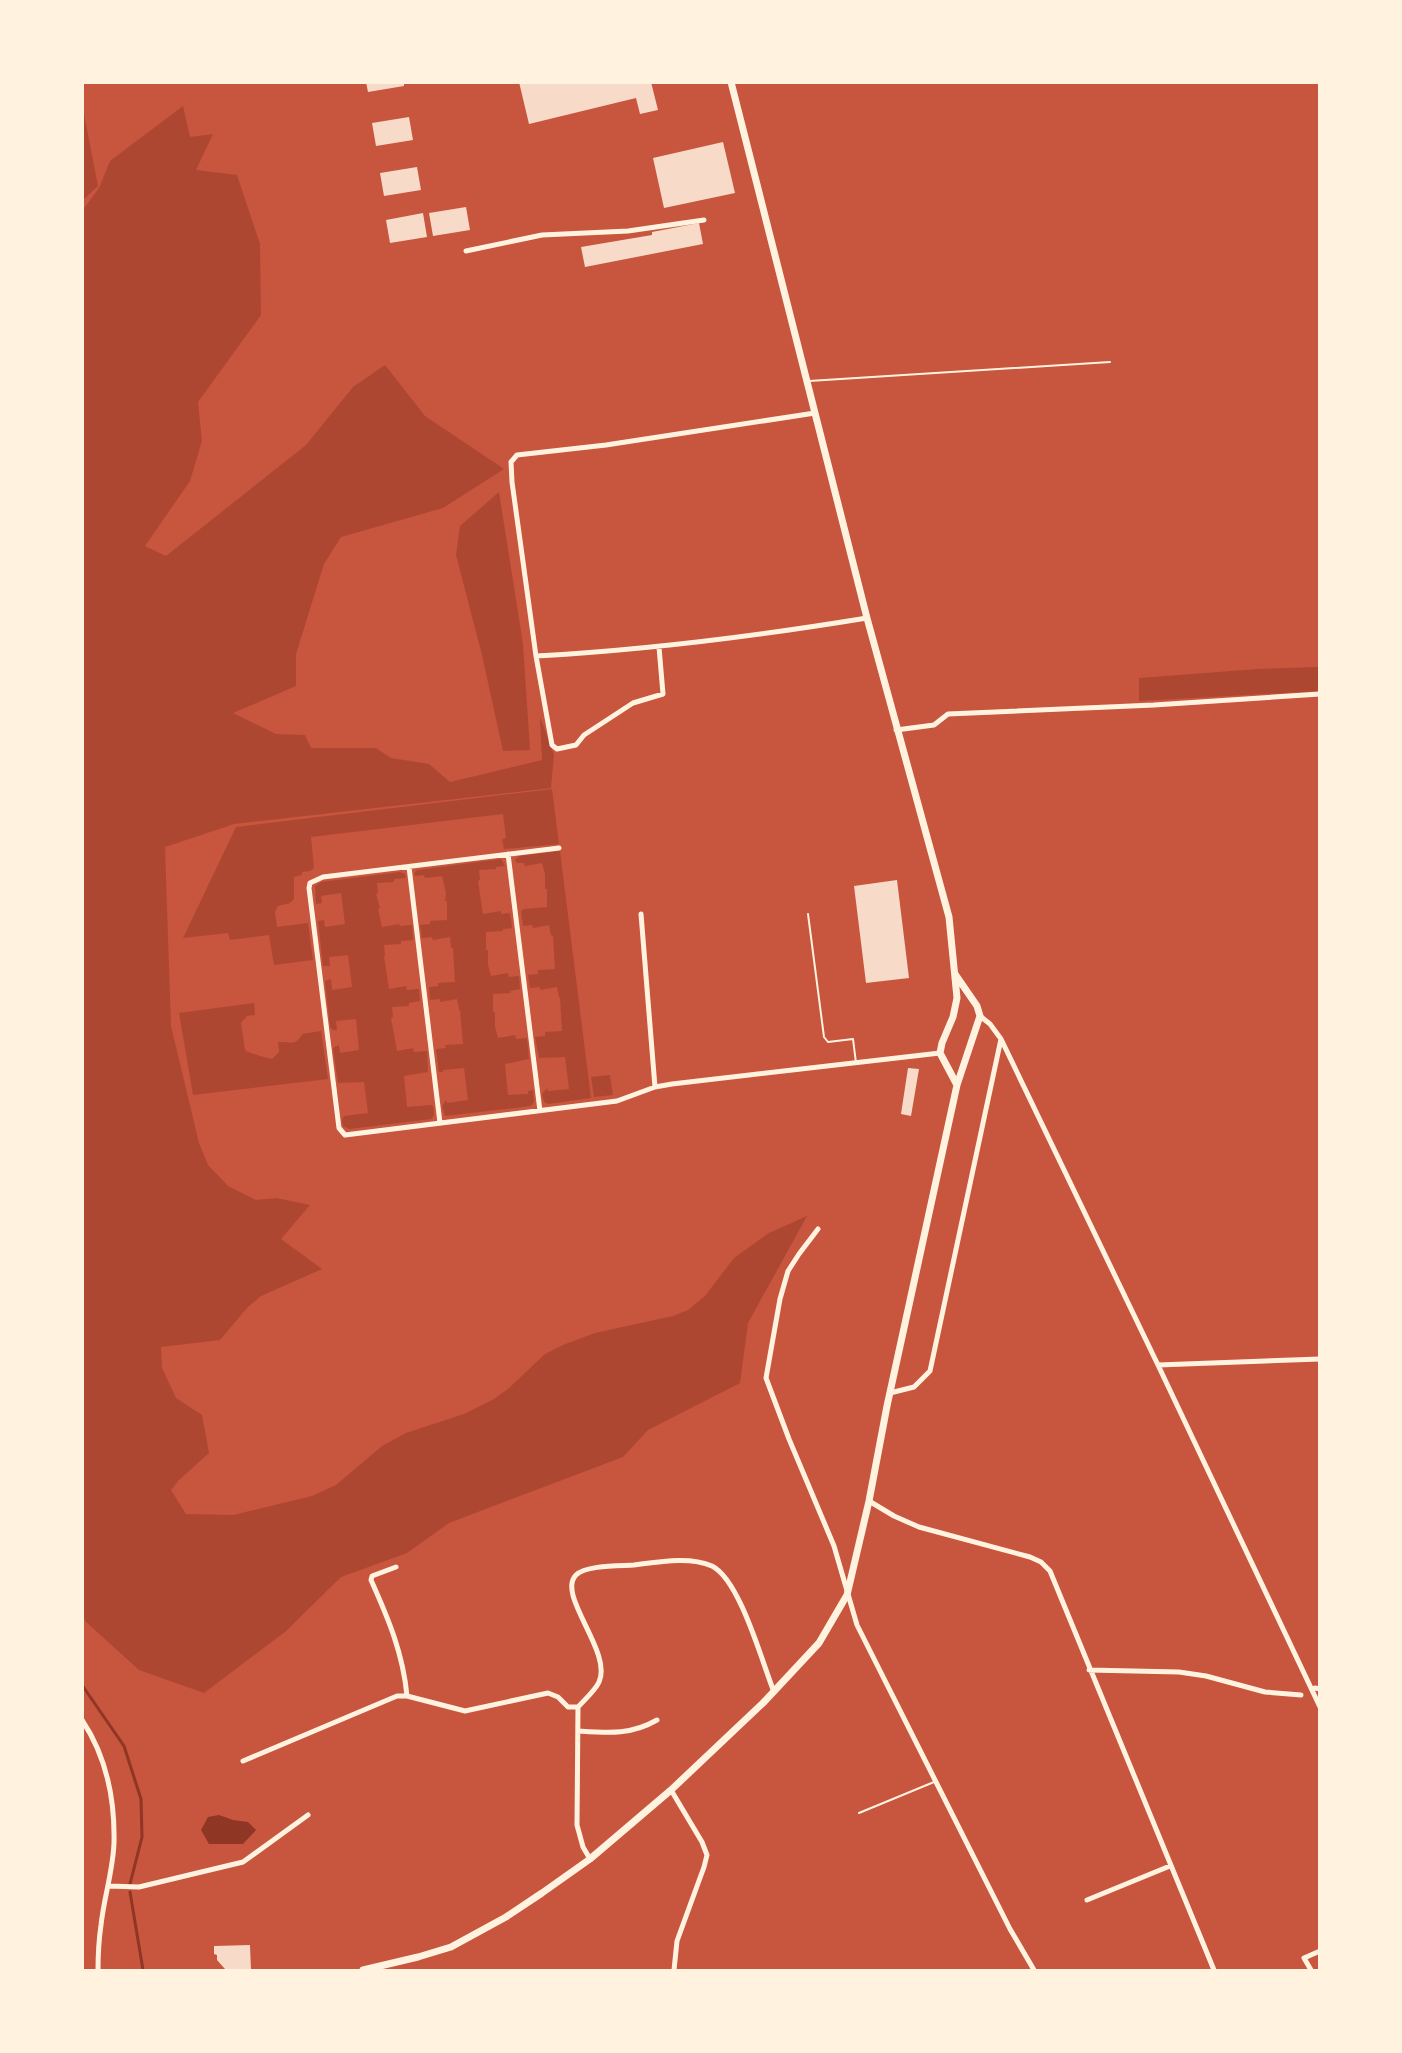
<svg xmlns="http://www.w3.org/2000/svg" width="1402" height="2053" viewBox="0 0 1402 2053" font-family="'Nunito Sans',sans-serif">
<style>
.green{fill:#ae4732}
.water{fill:#8f3625}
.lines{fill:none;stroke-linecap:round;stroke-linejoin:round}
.stream{stroke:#8f3625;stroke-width:3}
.building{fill:#f7dbc8}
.service{stroke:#fff3e0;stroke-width:2}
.minor{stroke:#fff3e0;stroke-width:5}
.tertiary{stroke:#fff3e0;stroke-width:7}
</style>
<rect width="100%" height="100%" fill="#c8553d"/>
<path class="green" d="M183 106 190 137 213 134 196 170 237 175 260 244 261 315 198 402 202 441 190 481 145 546 166 556 306 445 353 387 385 365 425 416 504 469 443 508 341 537 324 564 296 654V686L233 713 276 734 305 735 311 748H376L391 758 429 764 450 782 542 760 540 717 554 755 551 788 234 824 165 847 171 1026 199 1143 208 1165 228 1186 256 1200 276 1198 310 1205 281 1239 322 1269 261 1296 247 1308 220 1340 161 1347 162 1368 176 1398 202 1415 209 1453 179 1480 171 1490 186 1514 233 1515 312 1496 336 1485 382 1446 406 1433 464 1414 494 1399 509 1388 545 1354 563 1345 595 1333 673 1316 688 1310 705 1296 734 1258 769 1233 807 1216 748 1323 740 1383 648 1430 623 1457 449 1523 407 1553 341 1577 285 1632 204 1693 139 1670 85 1621 83 1615 82 211 99 188 110 161Z
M83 114H84L98 186 83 200Z
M499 492 523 644 530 750 503 751 482 655 456 555 460 526Z
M1319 667V691L1139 701V678L1258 669Z
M552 789 559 844 504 849 502 839 506 838 503 814 311 837 314 868 310 871 302 872V875L294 877V899L290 903 278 906 275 912 277 927 308 923 313 960 274 965 269 935 230 940 228 933 183 938 236 827Z
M560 851 591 1098 548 1104 544 1102 542 1094 547 1088 548 1091 569 1089 565 1057 539 1058 535 1037 545 1036V1032L562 1031 560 998 559 997 557 987 540 990V987L530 988 528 975 538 974V970L555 969 553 936 551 935 549 925 533 928 532 925 523 926 521 911 524 909 547 907V889H545V874L542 863 525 866 524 863H517L515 860 519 856Z
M501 859 505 866 496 867V869L479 870 480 880 478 881 483 914 501 911V914L510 913 512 928 503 929V931L486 932V950H488V965L491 976 508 973 509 977 519 976 520 989 510 991 511 993 493 994V1012H495V1027L498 1038 515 1035 516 1039 527 1038 529 1059 505 1064 508 1095 528 1094V1091L533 1090 534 1102 531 1106 445 1116 442 1106 446 1100 447 1103 468 1100 464 1068 443 1070V1072H439L436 1049 446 1048 445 1045 463 1044 460 1010H459L457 999 440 1002V999L430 1000 429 987 438 986V983L455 982 453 948H451L450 937 433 940 432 937 422 938 420 925 430 924V921L447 920V901H445L446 893 442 876 425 878 424 875 415 876 414 873 417 870Z
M400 872 405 874 406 878 394 879V882L377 883 378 893 376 894 380 908 378 909 382 927 399 924 400 926 412 925 413 940 401 941V944L384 945 385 955 384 956 389 989 406 986 407 990 419 989 420 1001 409 1003V1006L392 1007 393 1017 391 1018 397 1051 413 1048 414 1052 427 1051 428 1072 404 1076 407 1107 431 1105 433 1106 434 1115 431 1119 349 1129 343 1126 342 1120 344 1116 368 1113 364 1082 338 1083 333 1048 339 1045 340 1053 359 1050 356 1019 336 1021 337 1030H333L330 1027 325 981 331 979 332 990 352 987 348 955 329 957 330 966H323L318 921 324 920 325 927 345 924 341 893 321 896 322 903 316 904 315 886 321 882Z
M254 1003 255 1015 247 1016 241 1023 245 1050C248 1053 267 1058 272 1059L279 1052 278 1042C289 1041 296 1047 302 1034L321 1031 328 1079 193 1095 179 1013Z
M610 1075 613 1095 594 1097 591 1077Z"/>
<path class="water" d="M219 1815 233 1820 248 1822 256 1830 243 1844H209L201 1830 208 1817Z"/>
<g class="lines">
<path class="stream" d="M82 1685 124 1746 141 1799 142 1837 130 1884
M130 1892 143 1970"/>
</g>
<path class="building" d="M366 82H404V86L368 92Z
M519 82H651L658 110 640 114 636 98 529 124Z
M409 117 413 140 376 146 372 123Z
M723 142 735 193 664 208 653 158Z
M417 167 421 190 384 196 380 173Z
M466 207 470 230 433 236 429 213Z
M423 213 427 237 390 243 386 220Z
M699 223 703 244 585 267 581 247 652 235V232Z
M897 880 909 978 866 983 854 886Z
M908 1068 919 1069 911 1116 901 1114Z
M250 1945 251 1970 225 1969 217 1960V1955L214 1954V1946Z"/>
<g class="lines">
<path class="service" d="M809 381 1110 362
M808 914 824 1037 828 1042 853 1039 856 1063
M859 1813 934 1782"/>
<path class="minor" d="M466 251 542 235 628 231 704 220
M659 647 663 694 633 703 584 735 576 745 557 749 552 745 536 656 512 482 511 462 517 455 606 445 815 413
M536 656C647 650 757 636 867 618
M896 730 934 725 948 714 1154 705 1320 694
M559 848 323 877 310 883 309 888 339 1128 345 1135 617 1101 655 1087 672 1084 940 1053
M508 854 540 1111
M409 867 440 1123
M641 914 655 1087
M980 1016 990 1024 1001 1039
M818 1229 799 1254 788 1271 780 1299 766 1378 789 1439 834 1546 857 1625 1010 1929 1034 1970
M1158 1365 1320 1359
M890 1393 914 1387 930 1371 1001 1039 1158 1365 1320 1707
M869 1501 894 1516 919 1527 1030 1557 1041 1562 1050 1571 1214 1970
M396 1567 372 1576 371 1580C388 1618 403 1653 407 1696
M1089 1670 1179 1672 1206 1676 1265 1692 1301 1695
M1315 1688 1320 1689
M82 1720C106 1756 115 1800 114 1843 113 1871 104 1897 101 1925 99 1939 98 1956 98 1970
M579 1731C609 1733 631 1735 657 1720
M243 1761 397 1696H407L465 1711 548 1693 558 1697 568 1707H578
M671 1790 702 1842 707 1855 704 1867 677 1941 674 1970
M590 1859 583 1847 577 1825 578 1707C584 1700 595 1691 599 1682 613 1652 556 1595 576 1575 586 1565 620 1566 634 1565 658 1562 689 1556 712 1566 740 1580 762 1662 774 1692
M109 1886 139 1887 243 1862 308 1815
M1087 1900 1170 1866
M1311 1970 1304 1958 1320 1951"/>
<path class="tertiary" d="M731 82 867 618 949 917 957 998 953 1017 942 1043 940 1053 957 1085
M363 1970 418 1957 451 1947 506 1917 542 1893 590 1859 671 1790 763 1703 819 1643 847 1595 869 1501 887 1406 957 1085 980 1016 977 1006 955 974"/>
</g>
<rect width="1402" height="2053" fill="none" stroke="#fff3e0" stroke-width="168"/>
</svg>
